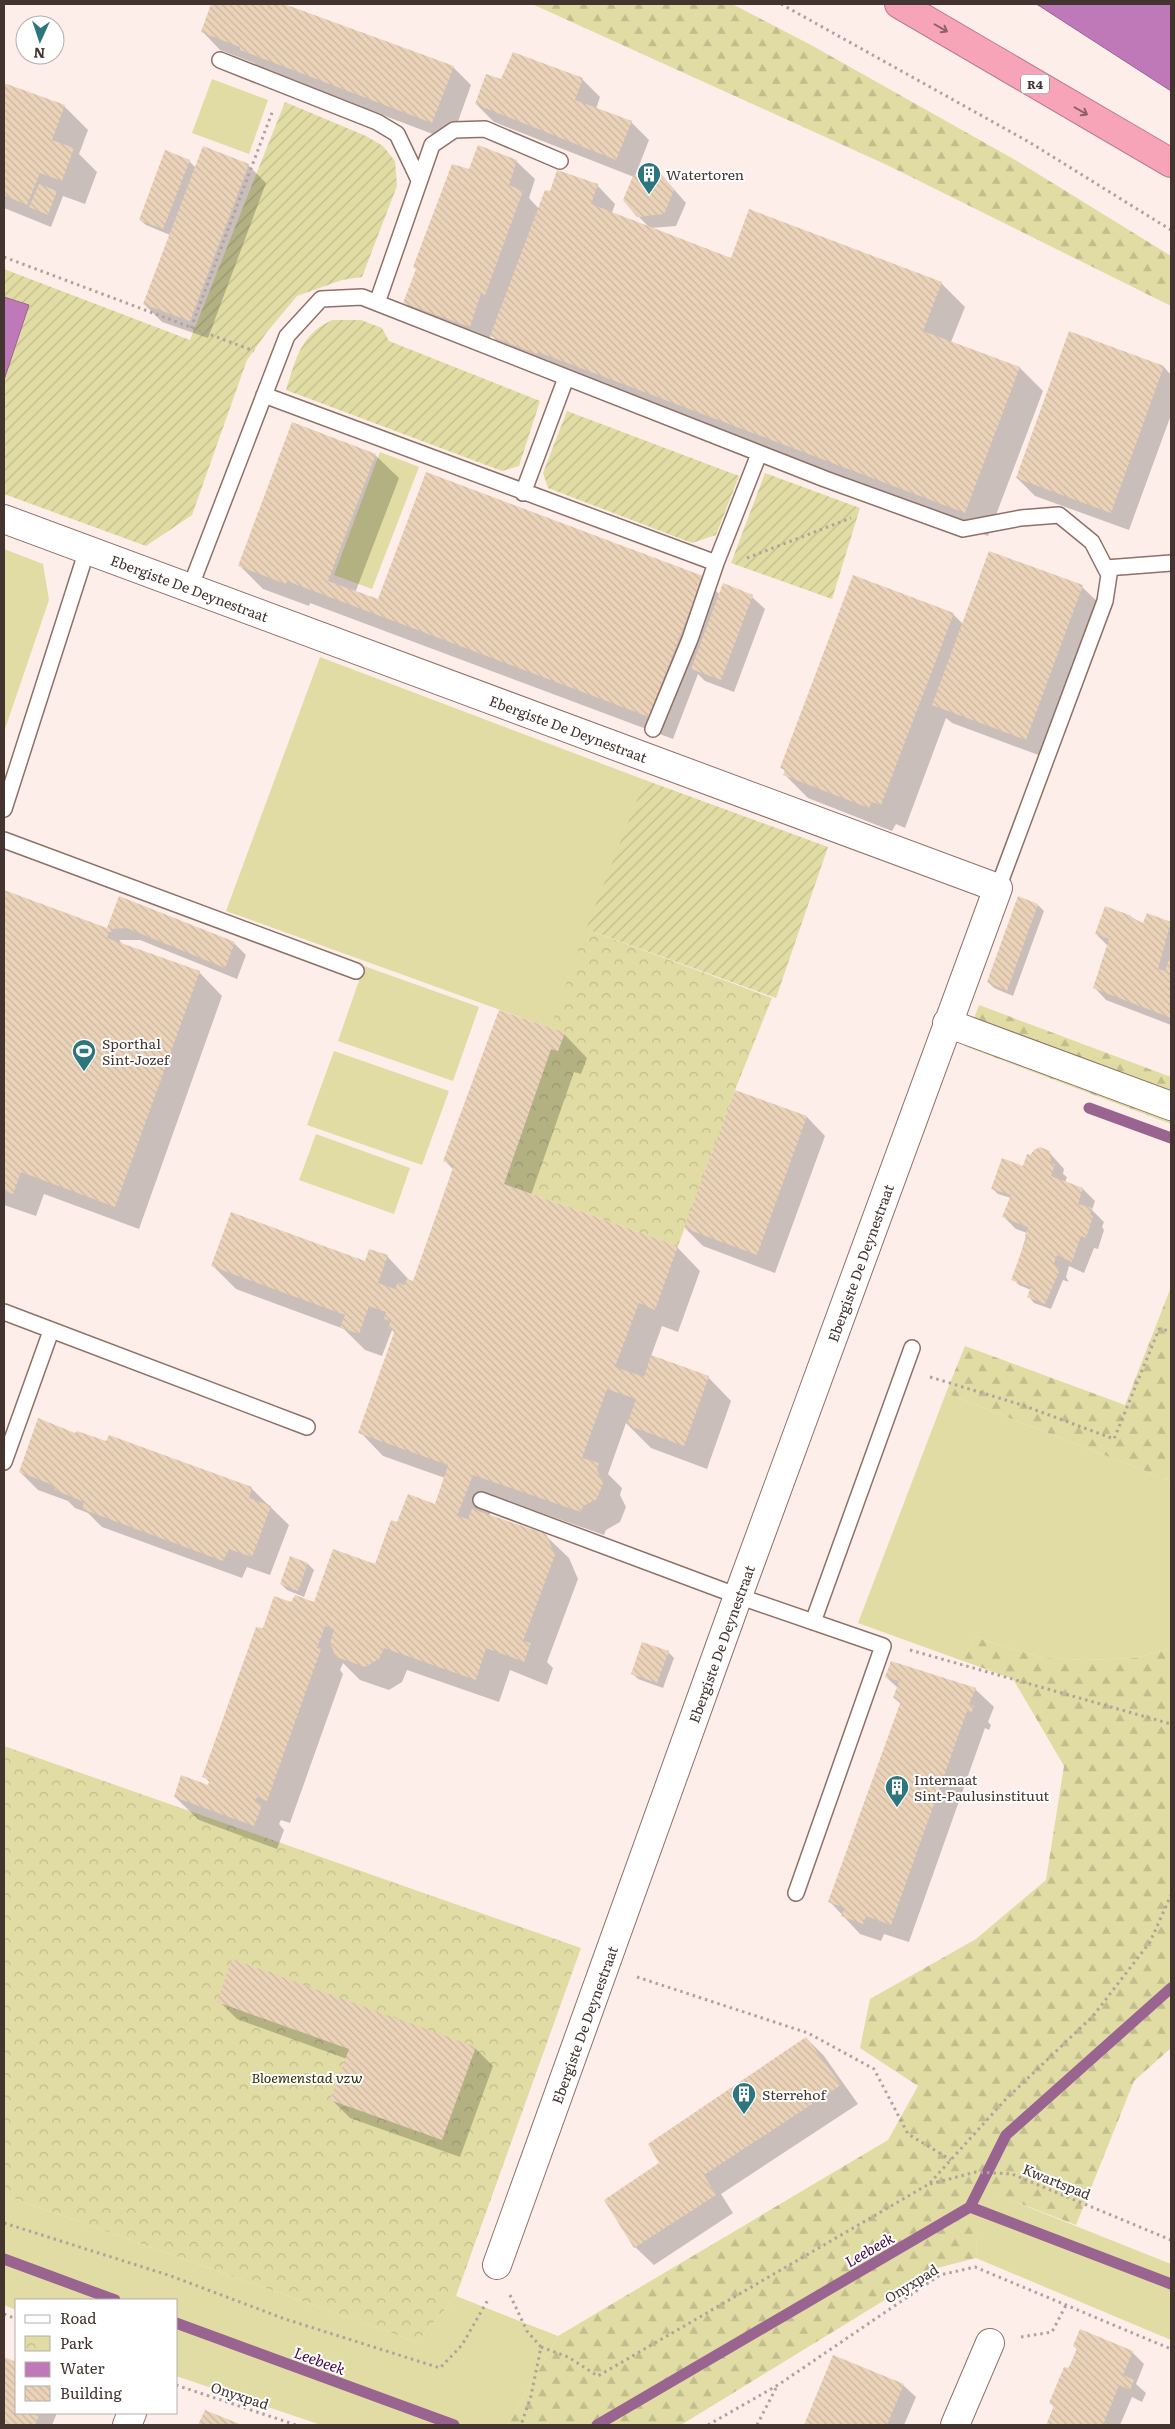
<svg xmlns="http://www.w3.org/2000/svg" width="1175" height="2429" viewBox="0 0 1175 2429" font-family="Literata,serif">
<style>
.grass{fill:#e0dca3}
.forest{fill:url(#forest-firs)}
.park{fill:url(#park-crowns)}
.garden{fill:url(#garden-furrows)}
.water{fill:#bf79b9;stroke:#9a6490}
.shadow{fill:#0003}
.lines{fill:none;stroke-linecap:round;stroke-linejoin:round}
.stream{stroke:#9a6490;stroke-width:11}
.building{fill:url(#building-back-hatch)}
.lane-casing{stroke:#907066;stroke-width:18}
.street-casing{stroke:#907066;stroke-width:30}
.highway-casing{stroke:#b87d89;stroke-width:30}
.path{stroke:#b1a29e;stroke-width:3;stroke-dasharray:2.5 4;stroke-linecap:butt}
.lane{stroke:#fff;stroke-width:15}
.street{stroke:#fff;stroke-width:28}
.highway{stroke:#f7a4b9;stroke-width:28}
.oneway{stroke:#8b6167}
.labels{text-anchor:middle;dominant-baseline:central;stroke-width:4;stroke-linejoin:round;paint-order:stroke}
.shield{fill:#fff;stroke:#7b716e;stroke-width:1}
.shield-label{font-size:12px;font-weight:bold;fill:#433430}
.poi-label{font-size:14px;fill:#433430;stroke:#fff;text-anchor:start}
.street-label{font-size:14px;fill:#433430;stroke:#fff}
.park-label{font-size:14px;font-style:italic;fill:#302c00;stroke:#fff}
.water-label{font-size:15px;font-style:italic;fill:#470545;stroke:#fff}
</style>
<defs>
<pattern id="forest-firs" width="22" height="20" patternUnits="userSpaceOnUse" patternTransform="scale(1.25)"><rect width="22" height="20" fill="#e0dca3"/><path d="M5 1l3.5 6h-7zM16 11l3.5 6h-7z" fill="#c1bd8d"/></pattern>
<pattern id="park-crowns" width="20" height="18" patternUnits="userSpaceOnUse" patternTransform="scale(1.25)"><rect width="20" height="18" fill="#e0dca3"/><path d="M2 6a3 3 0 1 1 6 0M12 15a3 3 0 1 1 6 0" fill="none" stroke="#c1bd8d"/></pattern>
<pattern id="garden-furrows" width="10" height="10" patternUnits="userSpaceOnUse" patternTransform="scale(1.25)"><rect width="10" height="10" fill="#e0dca3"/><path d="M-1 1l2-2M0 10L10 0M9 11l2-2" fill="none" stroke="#c1bd8d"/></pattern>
<pattern id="building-back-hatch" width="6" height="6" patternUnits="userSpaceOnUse" patternTransform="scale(1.25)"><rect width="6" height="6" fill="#ebd3b9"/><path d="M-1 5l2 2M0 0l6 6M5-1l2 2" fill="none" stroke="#cbb69f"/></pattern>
</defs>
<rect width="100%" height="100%" fill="#fdeeea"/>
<path class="grass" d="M212 79 268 100 249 154 192 133Z
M380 452 419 467 372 589 334 575Z
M4 549 43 564 49 600 4 732Z
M320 657 645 780 550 1028 226 911Z
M364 966 479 1007 453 1081 338 1041Z
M334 1051 449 1091 422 1165 307 1125Z
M316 1134 410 1168 394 1214 299 1180Z
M946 1393 1171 1481V1648L1136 1658 1086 1660 1042 1658 975 1637 963 1661 858 1623Z
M978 2187 1171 2264V2340L976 2258Z
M4 2195 417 2342 456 2296 558 2336 508 2425H321L176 2376V2300H16V2310L4 2305Z"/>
<path class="forest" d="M532 4H732L811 45 1017 161 1171 256V306L887 165Z
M979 1005 1171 1077V1124L964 1046Z
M1171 1287V1481L946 1393 965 1346 1125 1405Z
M975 1637 1042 1658 1086 1660 1136 1658 1171 1648V2048L1134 2081 1076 2225 979 2188 976 2258 937 2268 681 2425H508L558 2336 888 2140 918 2086 860 2048 870 1999 976 1939 1046 1880 1064 1766 1013 1679 963 1661Z"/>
<path class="park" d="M586 929 772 998 735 1090 678 1246 504 1184 551 1049 558 1051 564 1034 550 1028Z
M4 1746 581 1948 456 2296 417 2342 4 2195Z"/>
<path class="garden" d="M285 102 366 136 383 146 395 161 397 186 362 277 342 280 297 296 267 332 247 360 192 515 146 546 4 494V269L190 340Z
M332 320H361L382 328 389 341 540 401 519 466 502 471 286 390C296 359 300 335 332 320Z
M567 411 739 476 716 535 692 543 548 488 543 473Z
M765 473 860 508 832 599 731 563Z
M645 780 828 847 776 998 586 929Z"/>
<path class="water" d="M1035 4H1171V91L1038 5Z
M4 297 29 305 4 380Z"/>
<path class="shadow" d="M212 4H287L286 6 453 67 471 85 451 141 259 68 254 63 220 50 202 31Z
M582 79 600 97 596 109 631 122 649 140 635 176 658 171 686 203 676 226 651 228 732 259 941 283 965 307 951 342 1020 368 1043 391 988 536 510 354 491 335 488 344 423 320 404 302 470 171 516 161 535 179 529 198 539 209 597 185 615 204 612 213 650 228 638 216 634 177 494 122 476 104 502 81Z
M4 84 64 106 88 130 79 154 97 172 85 204 63 196 51 227 4 208Z
M189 161 196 168 248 165 266 183 208 338 162 322 144 304 170 235 146 225 140 220Z
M1070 333 1164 367 1171 375V415L1129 530 1035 496 1017 478Z
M375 455 399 478 355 593 378 601 702 577 720 595 724 585 752 597 765 609 734 692 705 681 698 674 673 739 310 603 309 606 263 589 240 566Z
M989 553 1082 587 1101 605 1044 757 952 723 946 718 905 828 896 824 892 831 808 798 785 775 786 772 781 767 854 577 954 615 963 624Z
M4 892 112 932 108 928 120 898 234 943 246 955 237 979 140 940H119L124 946 199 972 222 996 139 1229 44 1194 36 1216 4 1205Z
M1038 905 1044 911 1013 996 994 988 988 982Z
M1148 915 1171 923V1025L1106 1000 1094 987 1108 946 1096 934 1131 917 1144 924Z
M564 1034 587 1058 581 1074 574 1072 531 1195 677 1247 700 1271 678 1332 662 1326 651 1356 708 1377 731 1401 707 1469 651 1448 626 1423 608 1474 622 1488 620 1495 626 1507 620 1522 606 1530 604 1535 496 1497 489 1516 545 1535 569 1558 578 1579 547 1662 553 1668 547 1685 510 1670 499 1702 407 1670 402 1682 389 1690 360 1680 343 1663 340 1670 343 1674 290 1823 281 1820 279 1824 284 1830 277 1849 199 1820 175 1797 209 1786 210 1783 204 1776 263 1630 291 1604 315 1603 375 1565 398 1523 436 1505 445 1478 383 1456 360 1432 395 1333 392 1330 382 1356 365 1350 344 1329 236 1289 213 1266 366 1262 387 1256 410 1281 414 1282 454 1170 445 1161Z
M736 1092 807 1117 825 1136 775 1273 703 1246 685 1228Z
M1047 1150 1064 1169 1063 1174 1067 1177 1065 1183 1083 1189 1095 1201 1092 1210 1104 1222 1102 1227 1104 1230 1098 1249 1094 1248 1084 1273 1069 1266 1066 1277 1069 1282 1063 1280 1051 1309 1034 1303 1029 1297 1031 1290 1019 1285 1013 1279 1027 1233 1016 1229 1004 1217 1011 1198 998 1194 992 1188 1023 1167 1031 1156Z
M75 1435 251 1488 289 1525 270 1575 247 1567 242 1578 102 1527 88 1513 75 1508 68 1501 38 1490 20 1472Z
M291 1558 308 1564 314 1570 304 1597 287 1590 281 1584Z
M668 1652 674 1658 663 1688 638 1679 632 1673Z
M886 1677 975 1689 994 1707 988 1722 991 1725 989 1730 985 1728 909 1942 884 1934 881 1941 860 1934 830 1902 901 1704 894 1698 898 1688Z
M219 2001 475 2048 493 2066 460 2157 350 2118 332 2100 347 2059 237 2019Z
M806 2038 824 2056 858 2104 721 2194 733 2213 654 2265 635 2247 660 2163Z
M1074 2346 1132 2352 1144 2364 1136 2384 1146 2393 1142 2402 1132 2397 1120 2425H1047L1054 2407 1050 2403 1078 2350Z
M834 2357 903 2385 916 2397 904 2425H806Z
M4 2359 16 2364V2413H57L52 2425H4Z"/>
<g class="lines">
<path class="stream" d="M1089 1108 1171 1138
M970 2207 1006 2135 1171 1988
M4 2259 115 2300
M176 2323 454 2425
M597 2425 970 2207 1171 2284"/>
</g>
<path class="building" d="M211 4H284L454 66 432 123 240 50V47L201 32Z
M513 52 583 78 575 100 632 121 616 160 475 104 486 74 501 79Z
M4 83 65 105 52 140 74 148 62 181 40 173 27 205 4 195Z
M478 145 517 160 509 185 523 191 485 295 481 293 470 327 403 303 416 269 413 267 452 164 469 169Z
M203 146 249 164 190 321 143 304Z
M165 150 190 160 163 229 139 220Z
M557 170 598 184 591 204 731 258 749 209 942 282 923 331 1020 367 965 513 538 352 537 354 490 336 545 190 550 191Z
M658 170 674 190 664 214 637 217 623 200 633 176Z
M39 184 57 191 48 215 29 207Z
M1069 331 1164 366 1111 513 1016 478Z
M292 422 376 454 328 581 378 599 426 472 703 576 649 717 287 581 286 584 238 566Z
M989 551 1083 585 1026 740 932 705Z
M853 575 954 613 881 805 872 802 869 808 783 775 785 770 780 768Z
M723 583 753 595 721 680 691 669Z
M4 890 107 928 119 896 235 942 225 968 127 928 110 929 107 938 200 971 115 1207 21 1172 13 1194 4 1191Z
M1018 896 1038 904 1007 991 987 982Z
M1105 906 1132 916 1131 918 1143 923 1147 913 1171 922 1158 969 1165 971 1171 955V1018L1093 988 1109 939 1095 934Z
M499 1010 565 1033 558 1051 551 1049 504 1184 678 1246 655 1310 639 1303 615 1367 644 1377 651 1355 709 1376 684 1446 627 1425 636 1399 607 1389 582 1458 599 1463 597 1470 603 1483 597 1499 583 1506 581 1512 473 1475 457 1516 468 1519 472 1509 546 1534 555 1555 523 1641 531 1643 524 1662 486 1648 476 1680 384 1648 379 1659 365 1667 336 1657 330 1643 334 1629 325 1626 317 1648 321 1649 267 1801 257 1797 255 1802 262 1805 254 1826 174 1797 181 1775 208 1785 210 1780 202 1777 256 1627 263 1628 274 1596 291 1602 295 1595 314 1602 333 1549 375 1564 391 1520 397 1522 408 1494 435 1504 448 1465 358 1433 395 1330 388 1328 391 1321 384 1319 386 1312 369 1306 359 1334 340 1327 345 1315 211 1266 231 1212 365 1261 369 1249 388 1255 378 1283 395 1289 398 1282 404 1285 407 1279 413 1281 454 1165 443 1161Z
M735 1090 807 1116 757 1255 684 1228Z
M1040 1147 1050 1151 1051 1163 1055 1164 1051 1176 1083 1188 1078 1204 1092 1208 1090 1215 1093 1216 1086 1238 1081 1236 1072 1262 1057 1255 1054 1263 1059 1272 1045 1304 1027 1297 1031 1287 1011 1280 1027 1237 1025 1236 1028 1227 1002 1217 1011 1195 991 1189 1002 1158 1023 1166 1027 1154 1030 1155 1034 1150Z
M38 1418 75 1433 77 1431 106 1441 109 1435 252 1487 249 1498 271 1506 252 1557 229 1549 223 1561 82 1509 84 1502 55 1490 53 1485 19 1472Z
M290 1556 308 1563 298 1591 280 1584Z
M642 1642 669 1651 657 1683 631 1674Z
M891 1661 976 1688 969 1704 974 1706 971 1713 967 1711 891 1925 866 1916 863 1924 841 1916 845 1908 828 1902 901 1701 893 1698 899 1681 885 1677Z
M232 1959 476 2047 442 2140 330 2100 349 2049 217 2002Z
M806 2037 841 2085 704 2175 716 2195 634 2248 604 2200 659 2163 648 2144Z
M1080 2329 1133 2351 1123 2375 1134 2380 1130 2390 1119 2385 1103 2425H1046L1054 2406 1049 2403 1064 2367 1069 2368 1077 2348 1073 2346Z
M833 2355 904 2384 887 2425H804Z
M4 2357 16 2362V2413H40L35 2425H4Z
M205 2410 242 2425H198Z"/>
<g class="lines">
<g class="lane-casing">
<path id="lane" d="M220 60 377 122 397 134 419 180
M377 303 432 145 454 130 485 129 560 161
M264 395 716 563 759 454
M523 493 566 378
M1106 568 1171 563
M190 588 287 336 321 299 362 297 825 479 963 529 1021 518 1059 515 1092 542 1109 575 1105 601 998 888
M653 729 690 639 716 563
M4 809 87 550
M4 840 356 971
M4 1312 307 1427
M4 1462 51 1331
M481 1500 738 1596 883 1646 796 1893
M813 1622 912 1348"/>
</g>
<g class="street-casing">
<g id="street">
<path id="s1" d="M4 519 998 888 738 1596 497 2265"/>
<path d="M947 1023 1171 1106"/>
<path d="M127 2425 132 2413"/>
<path d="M955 2425 990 2343"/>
</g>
</g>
<g class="highway-casing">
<path id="highway" d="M899 4 1171 163"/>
</g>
<path class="path" d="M781 4 1029 142 1171 230
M4 257 254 351
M191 328 273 110
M747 558 851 518
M930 1377 1022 1405 1114 1439 1159 1329 1171 1331
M910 1650 1171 1724
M637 1977 808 2033 874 2069 908 2134 951 2160
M930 2184 976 2172 1012 2174 1171 2240
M4 2223 171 2276 285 2319 440 2368 462 2345 489 2298
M510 2295 527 2331 541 2347 531 2396 521 2425
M4 2314 16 2319
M1021 2337 1052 2332 1066 2305
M541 2347 568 2357 598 2376 929 2184 1005 2100 1093 2016 1150 1942 1171 1895
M176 2385 296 2425
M708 2425 778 2385 940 2275 975 2267 1171 2349
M757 2425 777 2386"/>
<use href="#lane" class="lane"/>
<use href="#street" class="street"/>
<use href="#highway" class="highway"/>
</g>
<defs><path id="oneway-shaft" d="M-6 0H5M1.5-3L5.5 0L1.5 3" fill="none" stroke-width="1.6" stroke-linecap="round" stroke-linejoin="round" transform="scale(1.25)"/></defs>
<g class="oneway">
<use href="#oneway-shaft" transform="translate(941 28) rotate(30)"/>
<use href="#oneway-shaft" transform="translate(1081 111) rotate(30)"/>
</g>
<defs>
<g id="building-pin" transform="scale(1.25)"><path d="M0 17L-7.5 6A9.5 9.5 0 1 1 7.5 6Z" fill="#2d767d" stroke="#fff"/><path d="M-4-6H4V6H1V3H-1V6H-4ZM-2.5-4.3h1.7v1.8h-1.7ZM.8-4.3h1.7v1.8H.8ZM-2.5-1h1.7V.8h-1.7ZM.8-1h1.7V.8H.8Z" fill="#fff"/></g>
<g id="stadium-pin" transform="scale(1.25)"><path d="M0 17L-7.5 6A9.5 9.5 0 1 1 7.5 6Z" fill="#2d767d" stroke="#fff"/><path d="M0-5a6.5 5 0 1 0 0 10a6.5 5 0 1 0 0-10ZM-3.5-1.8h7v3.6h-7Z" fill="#fff"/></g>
</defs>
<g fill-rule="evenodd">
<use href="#building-pin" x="649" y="174"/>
<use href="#stadium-pin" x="84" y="1051"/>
<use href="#building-pin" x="897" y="1787"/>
<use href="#building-pin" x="744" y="2094"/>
</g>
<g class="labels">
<rect class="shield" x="1021" y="74.5" width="28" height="19" rx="4"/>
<g class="shield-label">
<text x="1035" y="84">R4</text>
</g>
<g class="poi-label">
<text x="666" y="174">Watertoren</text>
<text x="102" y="1043">Sporthal<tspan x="102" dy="16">Sint-Jozef</tspan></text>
<text x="914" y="1779">Internaat<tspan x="914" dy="16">Sint-Paulusinstituut</tspan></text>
<text x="762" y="2094">Sterrehof</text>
</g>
<g class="street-label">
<text stroke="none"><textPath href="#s1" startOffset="198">Ebergiste De Deynestraat</textPath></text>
<text stroke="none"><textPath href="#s1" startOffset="602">Ebergiste De Deynestraat</textPath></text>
<text transform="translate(860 1263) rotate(-70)">Ebergiste De Deynestraat</text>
<text transform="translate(721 1644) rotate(-70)">Ebergiste De Deynestraat</text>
<text transform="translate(584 2025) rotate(-70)">Ebergiste De Deynestraat</text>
<text transform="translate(1057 2181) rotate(22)">Kwartspad</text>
<text transform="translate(911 2283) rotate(-32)">Onyxpad</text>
<text transform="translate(240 2395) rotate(18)">Onyxpad</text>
</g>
<g class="park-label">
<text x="307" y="2077">Bloemenstad vzw</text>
</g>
<g class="water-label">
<text transform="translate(869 2249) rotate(-30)">Leebeek</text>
<text transform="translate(320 2360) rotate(20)">Leebeek</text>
</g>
</g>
<rect width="1175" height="2429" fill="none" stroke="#433430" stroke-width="10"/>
<rect x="15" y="2299" width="162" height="115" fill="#ffffff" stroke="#b4aeac"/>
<rect x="25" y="2315" width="25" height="8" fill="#ffffff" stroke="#b4aeac"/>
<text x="60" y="2324" font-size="15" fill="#433430">Road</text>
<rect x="25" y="2336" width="25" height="15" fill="url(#park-crowns)" stroke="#b4aeac"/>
<text x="60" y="2349" font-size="15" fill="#433430">Park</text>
<rect x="25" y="2362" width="25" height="15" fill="#bf79b9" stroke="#b4aeac"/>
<text x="60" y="2374" font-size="15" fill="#433430">Water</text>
<rect x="25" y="2386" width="25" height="15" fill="url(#building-back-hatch)" stroke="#b4aeac"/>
<text x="60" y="2399" font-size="15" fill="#433430">Building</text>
<g transform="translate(40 40) rotate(183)"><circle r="24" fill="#ffffff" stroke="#b4aeac"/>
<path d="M0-4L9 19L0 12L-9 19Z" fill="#2d767d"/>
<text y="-8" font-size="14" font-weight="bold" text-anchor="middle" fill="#433430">N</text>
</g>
</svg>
